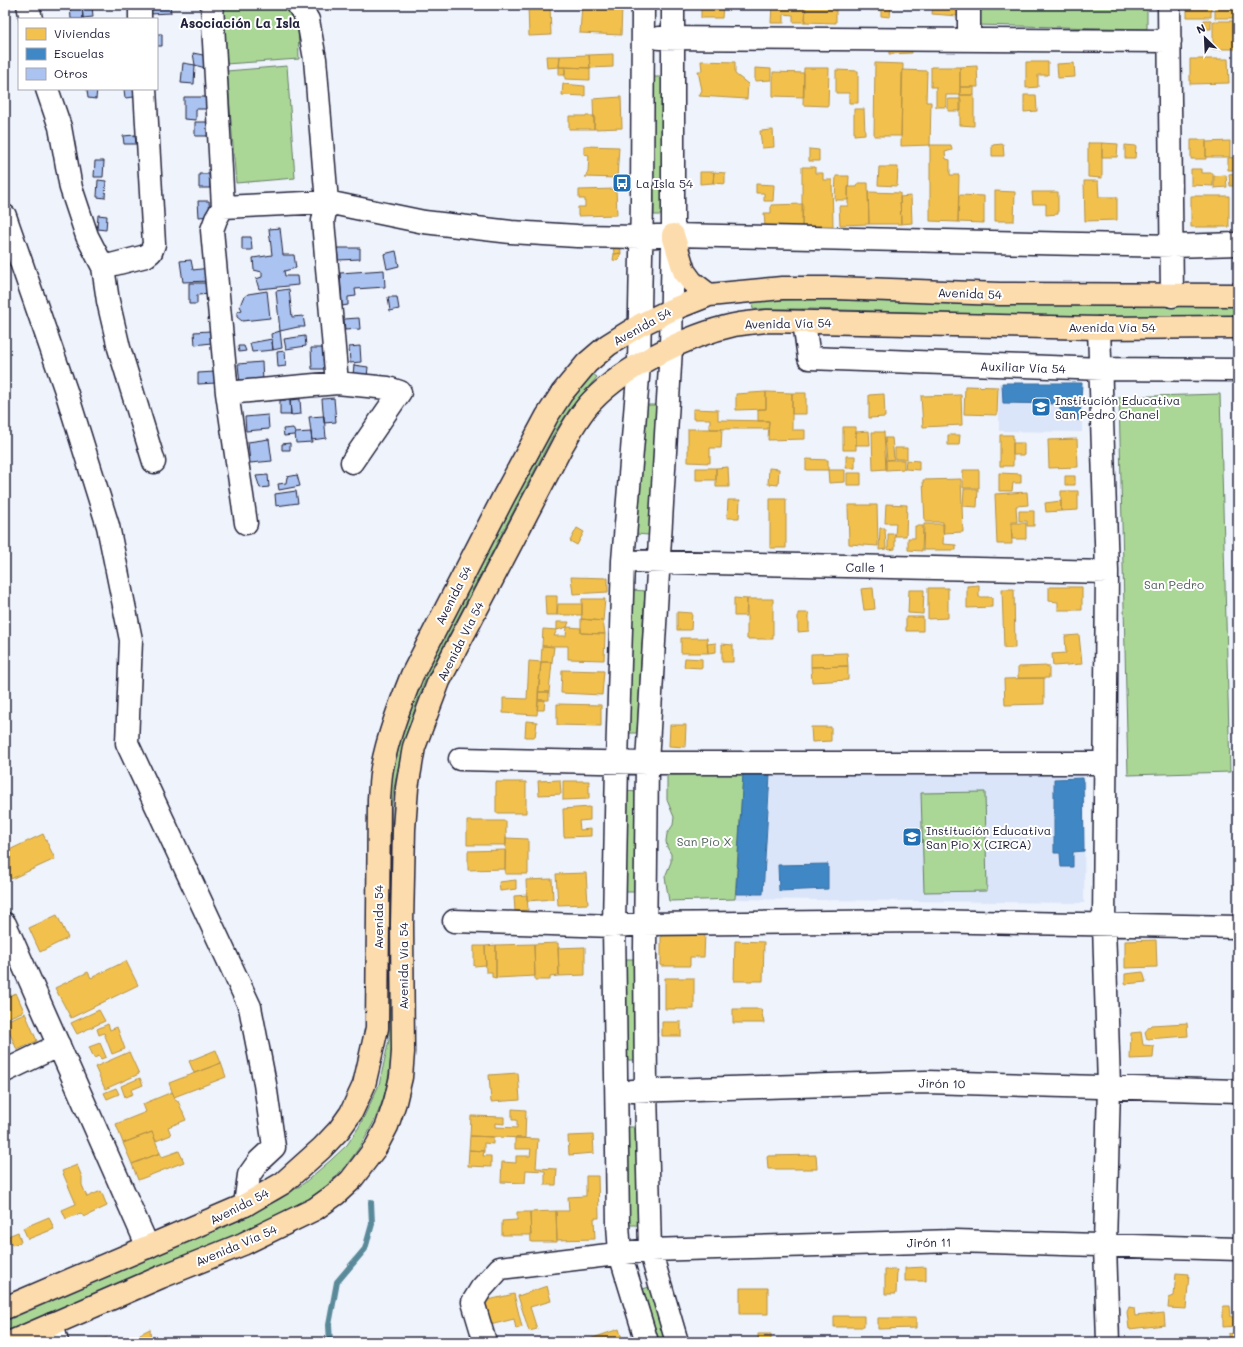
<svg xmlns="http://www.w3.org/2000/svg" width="1243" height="1347" viewBox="0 0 1243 1347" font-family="Mali,sans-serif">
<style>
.built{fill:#dae5f9}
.green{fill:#abd796;stroke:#667c68}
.homes{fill:#f2c14e;stroke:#b49148}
.schools{fill:#3f88c5;stroke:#36699c}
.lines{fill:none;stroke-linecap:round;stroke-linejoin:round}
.stream{stroke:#5a8a9a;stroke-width:6}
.building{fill:#aac3f1;stroke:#22223b}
.minor-casing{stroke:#22223b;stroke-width:25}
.major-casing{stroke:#22223b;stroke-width:25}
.minor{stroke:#fff;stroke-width:22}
.major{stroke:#fcdcac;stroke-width:22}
.labels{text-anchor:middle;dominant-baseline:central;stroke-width:4;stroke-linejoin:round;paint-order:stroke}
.poi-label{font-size:12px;fill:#22223b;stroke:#fff;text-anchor:start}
.street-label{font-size:12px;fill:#22223b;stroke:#fff}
.park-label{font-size:12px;fill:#52615b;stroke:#fff}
.neighbourhood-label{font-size:13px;font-weight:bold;fill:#22223b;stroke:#fff}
</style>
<rect width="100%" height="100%" fill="#eef3fc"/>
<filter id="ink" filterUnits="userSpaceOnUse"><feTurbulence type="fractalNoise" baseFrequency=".025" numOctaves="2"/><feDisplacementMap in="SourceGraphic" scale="8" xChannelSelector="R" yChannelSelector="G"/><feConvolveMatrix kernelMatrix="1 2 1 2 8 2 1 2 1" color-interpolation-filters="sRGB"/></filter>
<g filter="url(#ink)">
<path class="built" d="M999 383H1082V432L999 431Z
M1085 773 1084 903 735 899 743 774Z"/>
<path class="green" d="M221 5H286L298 23 299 59 225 64Z
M976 5H1147V29L976 25Z
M287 66 295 178 236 183 227 71Z
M652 77H662L663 215H654Z
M811 299 978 304H1238V317L1102 318 811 309H753L752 301Z
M593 374 597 377 569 410 553 435 425 681C409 723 397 759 392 804 390 859 392 915 392 970 393 1006 394 1043 388 1079 380 1124 348 1172 311 1198 298 1208 283 1214 269 1221L5 1334V1318L255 1212 280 1199 303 1184 331 1160 347 1145 359 1127 379 1085 389 1040 390 986 388 826 391 779 406 718 421 679 549 433C563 409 574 394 593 374Z
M1220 394 1230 772 1128 775 1119 397Z
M645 405H657L649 535 635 534Z
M632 590 645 591 637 733H627Z
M743 774 735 899 669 901 665 877 671 862V854L667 847 666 841 667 834 673 825 674 817 667 800V775Z
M627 791 636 792 634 892H624Z
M985 792 987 891 924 892 921 793Z
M623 959H634L635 1060H624Z
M625 1127H637L639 1225H627Z
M649 1287 666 1342H659L643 1289Z"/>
<path class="homes" d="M528 5H550L551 35 529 36Z
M582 5 616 8 622 7 621 35 580 33Z
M701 5H723L722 18H701Z
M772 5H806L805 22H793V15L784 14V23H771Z
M806 5H836V23L805 22Z
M870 5H891L890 17 881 16V10H870Z
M933 5H959L958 16 932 14Z
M1187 5H1211V17H1187Z
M1215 6H1238V18H1215Z
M1204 20H1211V29H1204Z
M1213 21H1238V49H1213Z
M912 46V53L889 54V47Z
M613 54V67L590 68 589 55Z
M589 55 590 68 559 67 560 56Z
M546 56H560L559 67 547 68Z
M1190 59H1228L1229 83 1190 84Z
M1237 60H1238V79H1236Z
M701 61 735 62V74L748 84 747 99 699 96 702 90 698 71H702Z
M1026 62H1048V75H1038V87L1026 88Z
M875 63 903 64 901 136H874Z
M1074 63 1075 77 1058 78 1057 64Z
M977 66 978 87H960V67Z
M559 67H565V75H559Z
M565 67 590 68V80L565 79Z
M931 67H960V95H946V107H936V87H931Z
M755 68 771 69V80L755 81Z
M804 68H829L828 106 803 105Z
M836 70 858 71V103H849V93H836Z
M902 70 927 71 926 102H931L930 145 901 146Z
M773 72 804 73V97L773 96Z
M563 84 585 86V96L562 95Z
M960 87H974V95H960Z
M960 95H974V126L960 125Z
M1024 95H1036L1037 111 1024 112Z
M621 97 622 128 594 129 593 99Z
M948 99H961V111H948Z
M854 109H864L865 134 854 135Z
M569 116H595L594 129H569Z
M773 130 774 147 762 148 760 131Z
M1191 140H1206V159H1191Z
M1230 141V157H1206V142Z
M1088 143H1102V178L1088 177Z
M1102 143 1118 144 1117 157H1102Z
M1003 144 1004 156H992V145Z
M930 145H951L952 150 945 152 946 159 950 160V175H959L958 222 930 221Z
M1125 145 1136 146 1135 158H1125Z
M584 146 619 147 617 178 585 177 588 172 589 155 584 154Z
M809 149 819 150V161H809Z
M1238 157V170H1228V158Z
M802 167H815V173H823V180H832L833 226 802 227Z
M879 167H898L897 186 878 185Z
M1191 169H1202V173H1213V186L1191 185Z
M700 172H714L713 183 700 184Z
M714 172 725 173V184L713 183Z
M1238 173V186H1230L1229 174Z
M1226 175 1227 187 1214 188V176Z
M836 176H849L848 200H835Z
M1084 181H1098L1099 197H1117V220L1085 221Z
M858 183H868L869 224 840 225 839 206H848V187H857Z
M756 184 774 185 773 201H764V193H756Z
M616 189 617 215 578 216V207H585V199H579V190Z
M995 191 1015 192 1014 221H995Z
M868 192 900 193 901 224H869Z
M1032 192H1058V214L1046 215V204H1033Z
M959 195 984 196V223L958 222Z
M911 196 912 223 901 224 900 197Z
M1191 196H1229V227H1191Z
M803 204 802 227 765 226 764 213H771V205Z
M620 243 621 253 614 254 613 244Z
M621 253 618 261 613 260 614 254Z
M965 386 998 387 997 415 964 414Z
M766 392V409L736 410V394Z
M766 392 792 393V430H805V439L768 440 769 421H758V409H766Z
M792 393H806V414H792Z
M884 394 885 417 869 418V395Z
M961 395 962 425 923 427 921 396Z
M693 409 718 410V420L769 421 768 429H710V419H693Z
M843 427H856V450H843Z
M688 429H722L721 448H710V463L688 462Z
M869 431 870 445H856V432Z
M872 432H884L886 469 873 470Z
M948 435H960L959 445H948Z
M1000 435H1013V466H1000Z
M885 438H892L894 459 887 460Z
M1077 439 1078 467 1049 468 1048 440Z
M1013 443H1024V455H1013Z
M895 448H907V459H895Z
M846 456H855V468H846Z
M806 459 828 460V470H806Z
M886 460H904V469L886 470Z
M906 460 919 461V470L905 469Z
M728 467 729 487H716V468Z
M696 468H716V480H696Z
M769 468 779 469 778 485 768 484Z
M828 470H845V482L829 483Z
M963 470H979V488H963Z
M847 473H861V485H847Z
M999 473 1021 474V483H1013L1012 491H999Z
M1065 476H1075V485H1065Z
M961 479 963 532 943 533V522H925L923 480Z
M964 489H978L977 507 963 506Z
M1061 491H1078V510L1061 511Z
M1027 492 1028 505 1016 506 1017 522H1011L1012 544H997L995 494Z
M770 499H786V548H770Z
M728 500H740L739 518H727Z
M1061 501V511L1046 512 1045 503Z
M886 504 907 505 906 536H895L896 523H885Z
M848 505H877L878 546 849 544Z
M1019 511H1034V526H1027V521H1019Z
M1012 523H1026V539H1012Z
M924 524H944L943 544 956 545V550H923Z
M915 526H923L922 551 908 550V538H915Z
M577 528 584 532 577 545 570 541Z
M880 528H885L886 549 879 550Z
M888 534H895V549L888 550Z
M571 577 608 578V592L573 594Z
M979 585V597H992V607L967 608V586Z
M1049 587H1082V610H1058V602L1049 601Z
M873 588 875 609 864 610 861 589Z
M928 588H948V618L928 619Z
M1002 589H1014L1015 648H1004Z
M909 590H924L923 614 908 613Z
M545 596H557V615H546Z
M734 598 747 599 746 616H734Z
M582 599H605L603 621 581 619 582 615Z
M747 599H773V639H747Z
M558 604H582V615H557Z
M677 612 692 613 691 630H677Z
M798 613H809V631L798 632Z
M906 617H923V631H906Z
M581 619 603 621 605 634 581 633Z
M557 622H569L567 627 557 630Z
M567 627 581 628V633L605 634 604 660 568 659V646H542L543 629 557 630 554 636H566Z
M1079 635 1082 664 1053 666 1052 654 1066 653 1065 636Z
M681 638H707L708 653H681Z
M716 643V652L708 653 707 644Z
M722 644 733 645V662H722Z
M542 646 554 647 552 662H541Z
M847 653 848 666 811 667V654Z
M685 658 702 659V668L684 667Z
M529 661 541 662 537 715 503 713V698L527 699Z
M541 662H552L549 692H538Z
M848 666V680L812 682 811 667Z
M1049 666V678H1018V667Z
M562 670 604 671 602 695 561 693Z
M1044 678V704L1005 705 1004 679Z
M538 692H549V700H538Z
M538 700H545L544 710H537Z
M557 704 601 705V726L557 725Z
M526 721 537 722 535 737H525Z
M670 725H686L685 747 669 746Z
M811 727H831V741L812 742Z
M560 780 561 794 539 795 538 781Z
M563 781H589V799L563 800Z
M496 782H526V813H496Z
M590 807V820L579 821 580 830 591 829V836L564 837 563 809Z
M467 821H506V845H467Z
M43 834 55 859 11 879 5 865V852Z
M506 838 528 839V874H505Z
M505 850V869L468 870V851Z
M586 873 588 904 558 905 556 874Z
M552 879 553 899 527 901 526 880Z
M516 880V889L500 891 499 882Z
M527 895 528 910 515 911 514 896Z
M57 915 68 938 40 952 29 928Z
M661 933H705L704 957H690V966H661Z
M1156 940 1157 967 1125 968V941Z
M735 941 764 942 763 981H734Z
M558 943 559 976 550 977V980H535L534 944Z
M534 944 535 976 496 978V945Z
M496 945V978L492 977V972H486L485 946Z
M474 946H485L486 965 474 966Z
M585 947V975L559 976 558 948Z
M126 961 138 985 71 1018 55 988 88 972 91 978Z
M1143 972 1146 982 1125 984V974Z
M665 978H694V1009H665Z
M16 993 24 1011 5 1019V1009L7 1008 5 1003V998Z
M733 1009H761L764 1023H733Z
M99 1010 105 1021 77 1034 71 1023Z
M25 1013 37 1041 17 1050 9 1031 5 1033V1021Z
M662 1022H681V1036H662Z
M1187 1023 1188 1036 1147 1039 1145 1032 1151 1025Z
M108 1024 110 1030 117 1027 125 1049 112 1054 104 1033 99 1035 97 1029Z
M1141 1032 1143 1045 1154 1046 1153 1058 1130 1059 1131 1033Z
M100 1043 106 1057 101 1059 99 1056 94 1058 89 1047Z
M216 1050 221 1063 194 1073 189 1061Z
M129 1052 139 1074 105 1089 95 1067Z
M221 1063 226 1077 174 1097 169 1083Z
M518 1073 520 1100 491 1102 489 1075Z
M140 1078 143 1085 131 1090 133 1094 125 1097 121 1086Z
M116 1088 119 1094 107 1099 104 1093Z
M172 1092 176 1101H178L186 1120 168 1127 171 1135 156 1141 152 1132 123 1143 116 1124 146 1112 143 1104Z
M512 1109 526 1110 525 1138 470 1136 471 1116 504 1117V1124L495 1123V1127L517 1128V1120H512Z
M152 1132 160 1153 132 1164 123 1143Z
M593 1135 594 1153 569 1155 568 1136Z
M470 1136 493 1137V1144L484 1143V1151L469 1150Z
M515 1138 538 1139 536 1168 557 1169 556 1185H545V1171L526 1170 525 1183 501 1182 502 1162 516 1163V1156H530L531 1149H515Z
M469 1150 484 1151 483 1156H491V1167L468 1166Z
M179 1151 184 1162 138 1180 132 1164 160 1153 162 1157Z
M816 1155 817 1169H768L767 1156Z
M77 1165 82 1177V1185L87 1197 101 1191 107 1206 84 1217 81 1213 66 1219 62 1210 76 1204 62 1171Z
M586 1176H598L599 1218H594L595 1239 557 1240 556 1211H569L568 1197 586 1196Z
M556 1211 557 1242H531L530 1212Z
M517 1212H530L531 1235H502V1221L517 1220Z
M49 1217 54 1229 28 1239 23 1228Z
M18 1232 21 1242 12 1245 8 1236Z
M926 1267V1281H905V1268Z
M885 1270H897L896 1294H885Z
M1176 1273 1189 1274 1186 1309 1168 1308 1169 1298 1174 1296Z
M547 1286 551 1301 530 1307 537 1329 529 1331 518 1296Z
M740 1288H768V1314H740Z
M514 1294 522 1327 516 1329 514 1319 490 1325 484 1301Z
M1223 1306H1230L1231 1317H1238V1326L1223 1327Z
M1129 1307 1134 1308 1135 1316 1164 1313 1165 1325 1129 1329 1127 1312Z
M834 1316H864V1327H834Z
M878 1318H916V1328L878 1329Z
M150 1329 151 1342H140V1334Z
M619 1329 623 1342H591L590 1339Z
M1238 1332V1342H1229L1228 1334Z
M758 1334H771V1342H758Z
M107 1338V1342H91V1340Z
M973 1339V1342H951V1340Z"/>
<path class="schools" d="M1002 383H1082L1080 420H1060V404L1003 403Z
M743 774H770L763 894H736Z
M1083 778 1084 851 1073 852V867H1061L1060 853H1054V779Z
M828 864V889L779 891 778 865Z"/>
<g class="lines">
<path class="stream" d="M330 1342 329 1325 337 1282 365 1249 372 1224 371 1202"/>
</g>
<path class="building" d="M70 5H82L83 19H71Z
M82 5H92L93 17 83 18Z
M148 5H170L171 13 149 14Z
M157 34H162V46H157Z
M193 53 203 55 205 68 195 65Z
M183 63 195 65 194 84 181 83Z
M89 89H97L96 99 88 98 87 90Z
M124 89H134V97L125 98Z
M184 97H208V109H196V120L184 119Z
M195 122H207L208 136H195Z
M135 135 136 144H124L123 136Z
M95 161H104L103 177H94Z
M199 174H209L210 188H199Z
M98 180 106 181 105 198 97 197Z
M198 201H209L210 216 199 217Z
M98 215 107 216 106 230 97 229Z
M280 228 283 255H294L296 268 284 271 285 276H297L298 285 259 289 256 279 262 277V272L254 270 253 258 272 255 269 229Z
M242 237H251L252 250H242Z
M337 248H360V259L338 260Z
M396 251 399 266 387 269 384 254Z
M191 260 193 270 209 268 210 281 183 282 180 261Z
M384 270 385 287 355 289 356 296 348 297V305L342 306 340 273Z
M189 283H212V294L197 295V304H189Z
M289 289 292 317 303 316 305 327H298L280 331 276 291Z
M267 291 270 318 242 321 237 317V312L242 310 240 306 243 298 248 294Z
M388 297H397L399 309 390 311Z
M359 318 360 329 345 330 344 319Z
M210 331 211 343 195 345 194 332Z
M280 331 282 348 273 350 271 334Z
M305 336 306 346 286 349 284 339Z
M272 339 273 350 252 352 250 343Z
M238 346H244L246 351 239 352Z
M360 346 361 362 350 363 349 347Z
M311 348H325V369H312Z
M285 351 286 366 278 367 277 352Z
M262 362 263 382 240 384 238 364Z
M354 365 368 367 367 377 353 375Z
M215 372 216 383 198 384V373Z
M334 398 336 422 324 423 322 399Z
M300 399 301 414 291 415 290 400Z
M280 400H290L291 415H280Z
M268 415 269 429 246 431 245 417Z
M324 416 326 438 312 440 309 417Z
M293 428 295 433 294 435 284 436 283 429Z
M311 432 312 442 296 443 295 433Z
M269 439 272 461 250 463 248 442Z
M290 443V450H282V444Z
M268 475 269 487 260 488 256 476Z
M297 475 300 486 279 490 278 484 286 483 287 477Z
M296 491 298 503 276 506 275 494Z"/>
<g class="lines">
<g class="minor-casing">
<path id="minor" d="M28 5 31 19
M140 5V19
M212 5 223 207 216 219 212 230 227 393 246 523
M298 5 308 20 315 59 327 202 323 221 337 383
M643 5 642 200 639 365 623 561 617 762 614 926 618 1224 620 1254 647 1342
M673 5V235L671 348 647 763 645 950 646 1091 650 1250 677 1342
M969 5V39
M1169 5 1172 296
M659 38 1170 41
M47 89 60 127 71 188 87 236 103 267 108 301 119 348 154 462
M223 207 327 202 424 222 511 232 577 236 641 237 673 235 1173 246 1238 244
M5 216 66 391 108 526 131 640 127 743 250 1007 265 1084 274 1147 259 1161 249 1175 245 1205
M103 267 146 256 151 252 154 244 145 89
M804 322 809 358 1102 369 1238 370
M1099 328 1107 572 1104 925 1109 1086 1105 1245 1108 1342
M227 393 337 383 388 388 400 392 352 462
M623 561 1107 572
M460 759 647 763H1105
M454 921 614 926 645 924 923 921 1238 927
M5 924 148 1247
M5 1071 59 1045
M632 1091 926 1082 1238 1091
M52 1324 57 1342
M485 1342 473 1302 481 1289 500 1268 650 1250 955 1241 1238 1249"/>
</g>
<g class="major-casing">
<path id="major" d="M673 235 684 271 692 282 709 295
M5 1308 245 1205 283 1183 322 1148 339 1130 351 1113 364 1085 377 1028 379 799C380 788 380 778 382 768 388 736 400 705 412 675L504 496 547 416 562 393 587 363 608 345 640 325 671 310 709 295 782 288H835L1000 294 1238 295
M11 1342 161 1277 243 1244 315 1209 336 1194 351 1180 376 1147 387 1126 395 1102 401 1077 403 1052 402 924 404 829 407 788 414 747 439 681 563 444C572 429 580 413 592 401 624 367 688 335 734 325 745 323 756 322 767 321L1099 328 1238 327"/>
</g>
<use href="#minor" class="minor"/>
<use href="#major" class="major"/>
</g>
</g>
<defs>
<g id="bus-square" transform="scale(1)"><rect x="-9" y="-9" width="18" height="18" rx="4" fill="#1f6fb2" stroke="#fff"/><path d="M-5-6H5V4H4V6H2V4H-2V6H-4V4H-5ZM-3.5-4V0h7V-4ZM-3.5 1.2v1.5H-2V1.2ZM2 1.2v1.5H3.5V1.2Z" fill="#fff"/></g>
<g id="school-square" transform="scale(1)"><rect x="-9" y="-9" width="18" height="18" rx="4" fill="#1f6fb2" stroke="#fff"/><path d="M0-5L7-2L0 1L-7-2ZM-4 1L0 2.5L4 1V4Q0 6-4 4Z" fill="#fff"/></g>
</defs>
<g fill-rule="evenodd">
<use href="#bus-square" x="622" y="183"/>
<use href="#school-square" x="1041" y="407"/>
<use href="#school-square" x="912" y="837"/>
</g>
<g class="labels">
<g class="poi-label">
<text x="636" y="183">La Isla 54</text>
<text x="1055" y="400">Institución Educativa<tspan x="1055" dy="14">San Pedro Chanel</tspan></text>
<text x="926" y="830">Institución Educativa<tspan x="926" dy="14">San Pio X (CIRCA)</tspan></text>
</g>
<g class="street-label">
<text transform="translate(970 293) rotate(2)">Avenida 54</text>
<text transform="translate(788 323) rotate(-1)">Avenida Vía 54</text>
<text transform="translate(642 326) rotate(-29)">Avenida 54</text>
<text x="1112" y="327">Avenida Vía 54</text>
<text transform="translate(1023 367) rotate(2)">Auxiliar Vía 54</text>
<text transform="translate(865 567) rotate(1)">Calle 1</text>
<text transform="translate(453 595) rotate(-63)">Avenida 54</text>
<text transform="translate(460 641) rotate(-63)">Avenida Vía 54</text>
<text transform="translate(378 917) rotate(-90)">Avenida 54</text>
<text transform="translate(403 966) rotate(-90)">Avenida Vía 54</text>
<text transform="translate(942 1083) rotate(1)">Jirón 10</text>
<text transform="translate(239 1206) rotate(-27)">Avenida 54</text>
<text transform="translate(929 1242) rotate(-1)">Jirón 11</text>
<text transform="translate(236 1245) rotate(-23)">Avenida Vía 54</text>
</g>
<g class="park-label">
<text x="1174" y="584">San Pedro</text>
<text x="704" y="841">San Pío X</text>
</g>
<g class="neighbourhood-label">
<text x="240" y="22">Asociación La Isla</text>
</g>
</g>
<rect width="1243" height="1347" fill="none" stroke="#fff" stroke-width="20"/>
<rect x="10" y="10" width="1223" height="1327" fill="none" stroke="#22223b" stroke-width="1.5" filter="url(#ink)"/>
<rect x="18" y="18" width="140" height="72" fill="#ffffff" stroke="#a7a7b1"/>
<rect x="26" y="28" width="20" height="12" fill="#f2c14e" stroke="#a7a7b1"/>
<text x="54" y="38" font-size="12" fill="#22223b">Viviendas</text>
<rect x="26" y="48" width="20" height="12" fill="#3f88c5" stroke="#a7a7b1"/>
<text x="54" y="58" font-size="12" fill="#22223b">Escuelas</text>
<rect x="26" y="68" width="20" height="12" fill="#aac3f1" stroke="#a7a7b1"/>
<text x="54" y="78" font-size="12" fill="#22223b">Otros</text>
<g transform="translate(1205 38) rotate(336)" stroke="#ffffff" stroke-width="3" paint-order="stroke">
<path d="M0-3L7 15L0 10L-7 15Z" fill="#22223b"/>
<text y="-6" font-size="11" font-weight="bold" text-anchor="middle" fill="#22223b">N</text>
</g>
</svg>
